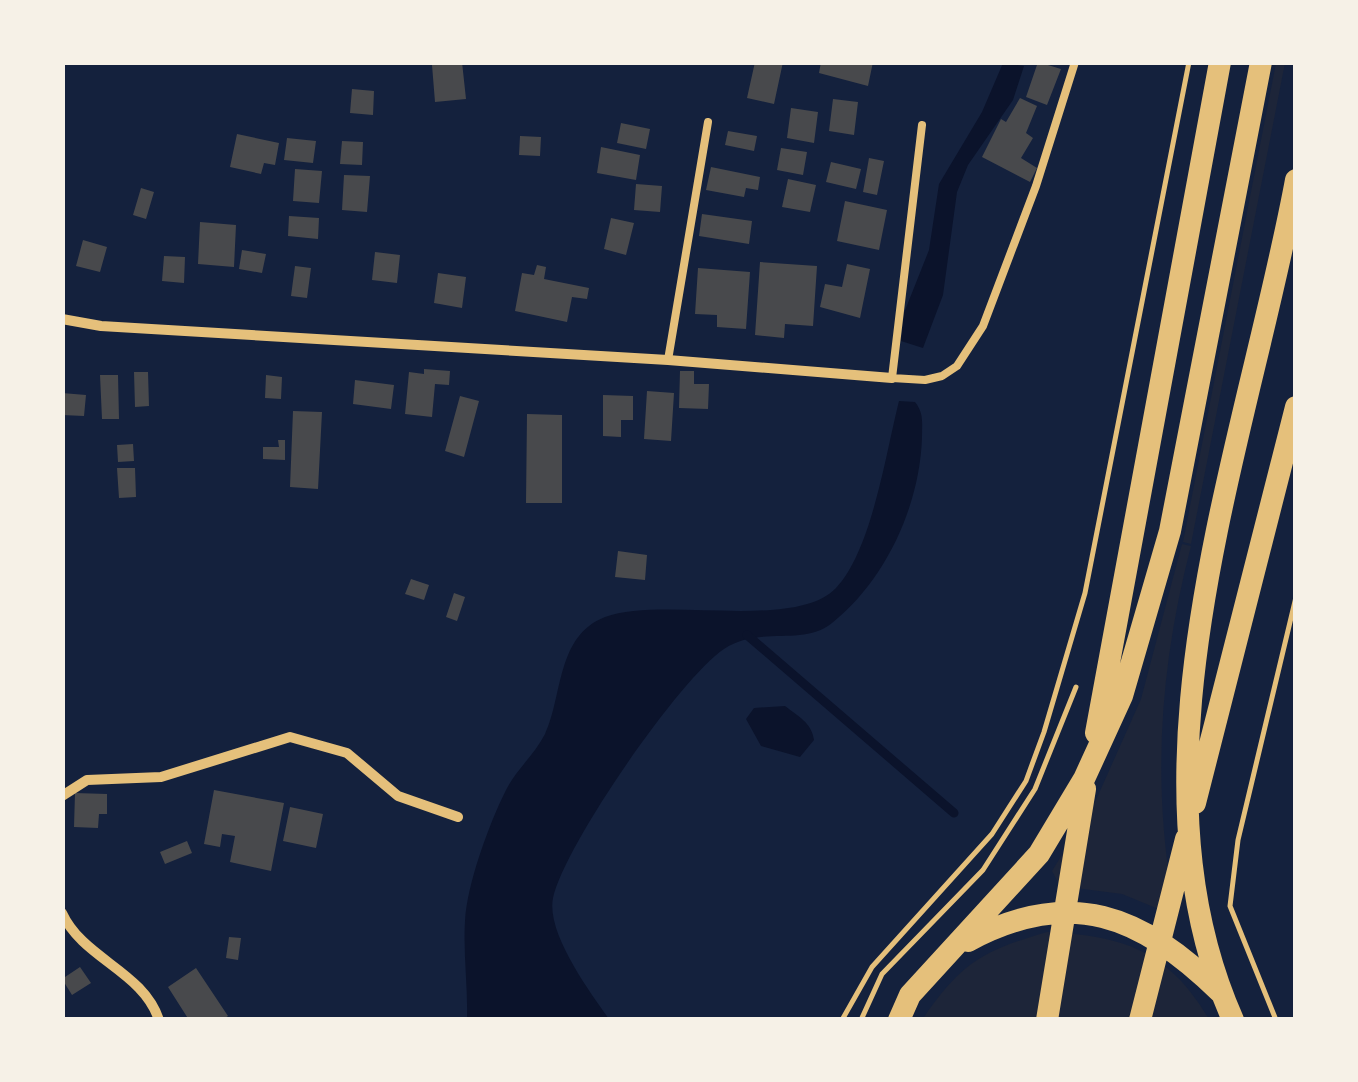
<svg xmlns="http://www.w3.org/2000/svg" width="1358" height="1082" viewBox="0 0 1358 1082" font-family="'Fira Sans Condensed',sans-serif">
<style>
.green{fill:#1d2539}
.water{fill:#0b132b}
.lines{fill:none;stroke-linecap:round;stroke-linejoin:round}
.stream{stroke:#0b132b;stroke-width:9}
.building{fill:#48494c}
.path{stroke:#e5c07b;stroke-width:5}
.service{stroke:#e5c07b;stroke-width:8}
.minor{stroke:#e5c07b;stroke-width:10}
.trunk{stroke:#e5c07b;stroke-width:22}
</style>
<rect width="100%" height="100%" fill="#14213d"/>
<path class="green" d="M1276 63H1285L1191 544 1183 542Z
M1182 544 1191 546C1161 662 1152 776 1172 894L1161 910 1122 894 1060 886 1052 871 1096 800 1141 699Z
M1047 932C1124 936 1168 950 1209 1019L922 1020C961 963 982 951 1047 932Z"/>
<path class="water" d="M1003 63 1024 66 1013 100 968 165 957 192 943 295 923 348 901 341 904 313 929 250 939 184 982 112Z
M899 401 915 402C924 413 922 423 922 437 920 505 886 580 832 623 803 647 759 625 724 649 680 678 564 846 553 898 546 933 590 992 609 1019H467C468 987 463 953 465 921 467 884 489 824 506 790 516 770 535 754 545 734 563 696 556 636 605 617 662 596 795 631 836 588 872 550 886 452 899 401Z
M785 706C798 716 812 723 814 740L800 757 761 746 746 719 754 708Z"/>
<g class="lines">
<path class="stream" d="M747 635 954 813"/>
</g>
<path class="building" d="M462 62 466 99 435 102 432 65Z
M755 62H783L774 104 747 98Z
M821 62H873L868 86 819 73Z
M1038 62 1061 69 1047 105 1026 97Z
M352 89 374 91 373 115 350 113Z
M1020 98 1037 106 1026 133 1033 138 1021 158 1037 168 1030 182 982 157 1001 119 1006 122Z
M833 99 858 102 854 135 829 131Z
M791 108 818 112 814 143 787 138Z
M621 123 650 129 646 149 617 143Z
M728 131 757 136 754 151 725 145Z
M237 134 279 143 275 165 264 163 261 174 230 167Z
M520 136 541 137 540 156 519 155Z
M287 138 316 141 313 163 284 160Z
M342 141 363 142 362 165 340 164Z
M601 147 640 155 636 180 597 173Z
M781 148 807 152 803 175 777 170Z
M869 158 884 161 877 195 863 192Z
M831 162 861 169 856 189 826 182Z
M711 167 760 177 758 190 746 188 744 197 706 190Z
M295 169 322 171 319 203 293 201Z
M344 175 370 176 367 212 342 210Z
M788 179 816 185 810 212 782 207Z
M636 184 662 186 660 212 634 210Z
M141 188 154 192 146 219 133 215Z
M845 201 887 210 879 250 837 241Z
M702 214 752 221 749 244 699 236Z
M289 216 319 218 318 239 288 236Z
M611 218 634 223 626 255 604 249Z
M200 222 236 225 234 267 198 264Z
M83 240 107 247 100 272 76 266Z
M242 250 266 254 262 273 239 269Z
M375 252 400 255 397 283 372 280Z
M164 256 185 257 184 283 162 281Z
M760 262 817 266 813 326 785 324 784 338 755 335Z
M847 264 870 269 860 318 820 307 825 284 842 287Z
M537 265 546 267 544 279 589 288 587 299 572 297 567 322 515 311 522 273 534 275Z
M295 266 311 268 307 298 291 296Z
M698 268 750 272 746 329 717 327V315L695 314Z
M438 273 466 277 462 308 434 303Z
M424 369 450 371 449 385 435 384 432 417 405 414 409 372 424 374Z
M680 371H694V384H709L708 409 679 408Z
M134 372H148L149 406 135 407Z
M100 375H118L119 419H102Z
M266 375 282 377 281 399 265 398Z
M355 380 394 385 391 409 353 404Z
M647 391 674 393 671 441 644 439Z
M62 393 86 395 84 416 62 415Z
M603 395 633 396V420H621V437L603 436Z
M460 396 479 401 464 457 445 451Z
M293 411 322 412 318 489 290 487Z
M527 414 562 415V503H526Z
M278 440H285V460L263 459V447H279Z
M133 444 134 461 118 462 117 445Z
M117 468H135L136 497 119 498Z
M618 551 647 555 645 580 615 577Z
M411 579 429 585 424 600 405 594Z
M454 593 465 597 457 621 446 617Z
M214 790 284 803 271 871 230 862 235 836 222 834 220 847 204 844Z
M75 793 107 794V814H99L98 828 74 827Z
M290 807 323 814 316 848 283 841Z
M187 841 192 853 165 864 160 852Z
M229 937 241 938 238 960 226 958Z
M80 967 91 983 72 995 62 979Z
M196 968 228 1016 222 1020H189L168 987Z"/>
<g class="lines">
<path class="path" d="M842 1020 872 967 992 834 1026 781 1044 732 1085 593 1189 62
M861 1020 882 974 983 870 1035 789 1076 687
M1276 1020 1230 906 1238 840 1296 597"/>
<path class="service" d="M922 125 892 378 925 380 942 376 957 366 983 326 1036 186 1075 62
M668 360 708 122"/>
<path class="minor" d="M62 319 101 326 668 360 892 378
M62 796 87 780 161 777 290 737 347 753 398 796 458 817
M62 913C83 959 143 971 159 1020"/>
<path class="trunk" d="M1096 733 1220 62
M1195 803 1296 407
M968 941C1070 886 1142 915 1220 992
M899 1020 910 995 1039 854 1084 779 1122 696 1170 531 1261 62
M1047 1020 1085 789
M1140 1020 1186 839
M1233 1020C1119 764 1248 440 1296 180"/>
</g>
<rect width="1358" height="1082" fill="none" stroke="#f6f1e7" stroke-width="130"/>
</svg>
